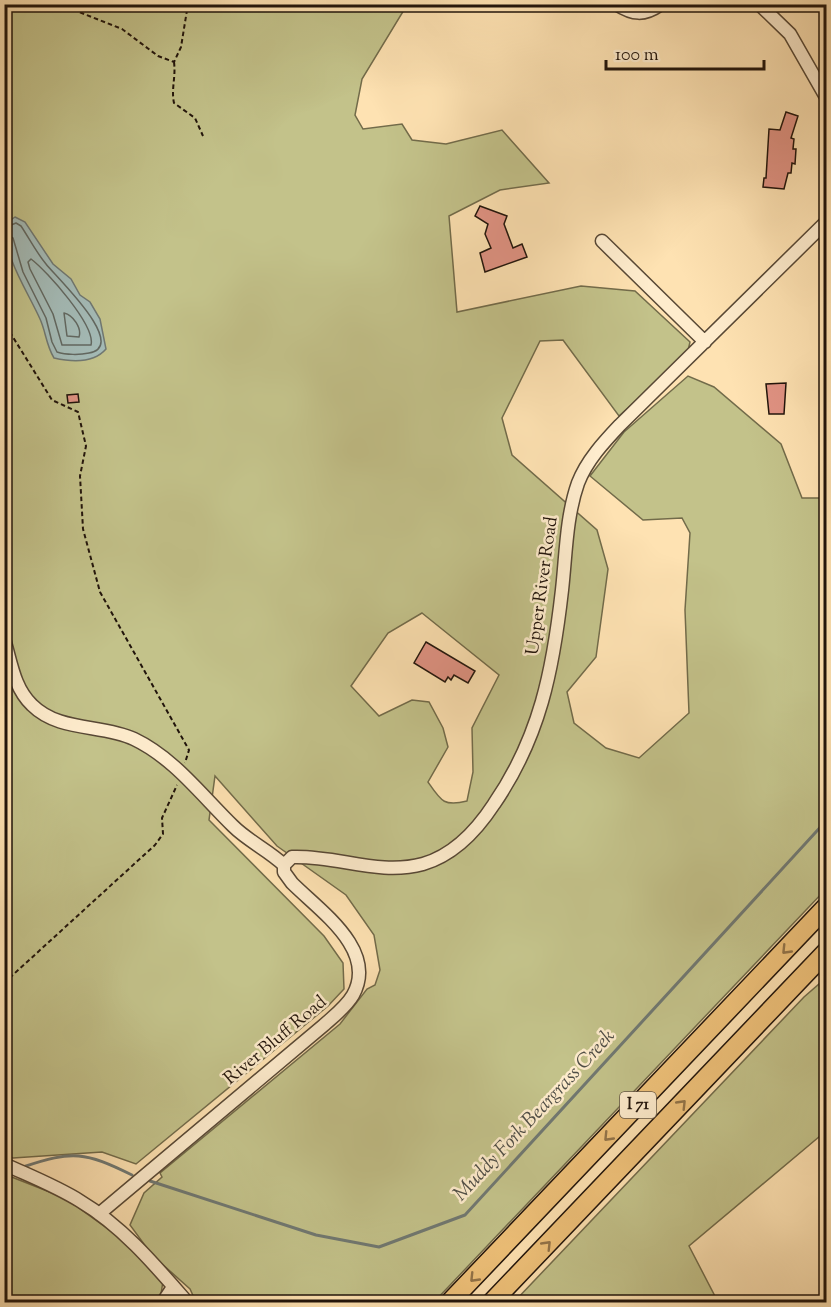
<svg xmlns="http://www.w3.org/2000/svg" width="831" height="1307" viewBox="0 0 831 1307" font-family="'Sorts Mill Goudy',serif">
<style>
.green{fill:#c3c28a;stroke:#726b4a;stroke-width:1.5;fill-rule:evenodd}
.water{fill:#a4bbb7;stroke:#707872;stroke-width:1.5}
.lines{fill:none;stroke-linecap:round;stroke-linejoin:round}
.shore{stroke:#626861;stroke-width:1.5}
.stream{stroke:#707872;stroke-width:3}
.building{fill:#e19384;stroke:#21140b;stroke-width:1.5}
.minor-casing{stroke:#584835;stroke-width:15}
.highway-casing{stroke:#21140b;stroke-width:21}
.path{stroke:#21140b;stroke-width:2;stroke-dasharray:4.5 3;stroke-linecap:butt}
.minor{stroke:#feeccd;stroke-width:12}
.highway{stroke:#efc179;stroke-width:18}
.oneway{stroke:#927348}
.labels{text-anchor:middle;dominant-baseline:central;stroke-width:5;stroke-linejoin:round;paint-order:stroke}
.shield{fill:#feeccd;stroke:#635545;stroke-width:1.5}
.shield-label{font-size:16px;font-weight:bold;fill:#21140b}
.street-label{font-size:18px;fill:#21140b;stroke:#feeccd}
.water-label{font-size:20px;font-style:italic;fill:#4f4e47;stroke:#feeccd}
</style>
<rect width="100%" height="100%" fill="#fee2b2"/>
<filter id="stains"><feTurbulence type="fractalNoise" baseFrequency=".00333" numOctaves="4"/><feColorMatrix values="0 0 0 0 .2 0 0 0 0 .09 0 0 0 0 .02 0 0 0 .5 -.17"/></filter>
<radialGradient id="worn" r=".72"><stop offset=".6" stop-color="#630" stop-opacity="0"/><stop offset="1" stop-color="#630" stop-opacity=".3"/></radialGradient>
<path class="green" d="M4 5H407L362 79 355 115 363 129 402 124 412 140 446 144 502 130 549 183 500 190 449 216 457 312 581 286 635 291 690 342 687 355 619 416 563 340 540 341 502 418 512 455 597 530 608 569 596 657 567 692 574 723 606 748 639 758 689 713 685 610 690 533 682 518 643 520 590 476 624 432 688 376 714 387 781 444 802 498H826V889L434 1302H289L285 1299 281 1302H196L190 1289 152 1255 130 1225 144 1193 162 1177 160 1173 340 1024 367 989 375 985 380 970 374 935 346 895 277 846 215 776 209 820 324 936 343 963 344 989 328 1006 136 1164 102 1152 13 1158 5 1156ZM422 613 499 675 472 728 473 772 467 801C444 807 441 801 428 782L448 747 443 728 429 702 412 700 379 716 351 686 388 633Z
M826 978V1131L689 1246 718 1302H514L804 997Z
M4 1174 65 1198 119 1237 163 1281 161 1294 155 1302H5Z"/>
<path class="water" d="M15 217 25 222 53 264 71 279 80 295 90 302 100 319 106 349C94 363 72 362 54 358 46 345 46 332 40 319 27 290 4 258 5 224Z"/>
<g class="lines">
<path class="shore" d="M4 228 16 223 21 226C29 238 36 252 46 264 54 275 130 346 89 353 80 355 66 355 57 352L52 342 46 318 23 272 13 238 4 234
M31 259C47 271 96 326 91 345H62L53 314 30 269 28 262Z
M64 313C73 315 82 328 79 337L67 336Z"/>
<path class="stream" d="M23 1167C73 1150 85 1152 132 1175
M150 1181 316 1235 379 1247 465 1215 826 821"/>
</g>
<path class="building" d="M786 112 798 116 791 138 794 139 793 149H796L795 164 792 163 791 173H788L784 189 763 187 764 178H766L769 129 780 130Z
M480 206 507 216 504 224 513 248 522 244 527 257 485 272 480 253 491 248 485 234 488 224 475 216Z
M786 383 784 414H769L766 384Z
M78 394 79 402 68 403 67 395Z
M426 642 475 671 468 683 454 675 451 680 448 677 445 682 414 663Z"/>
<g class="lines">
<g class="minor-casing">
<path id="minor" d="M616 4C633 15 644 16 661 4
M759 4 790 34 826 97
M602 241 705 342
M4 639C11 662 14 688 32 705 59 732 102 724 134 739 174 758 202 796 233 826 248 841 268 850 284 865
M284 865 292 857C337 855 378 876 423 864 454 855 477 830 494 804 540 737 553 670 562 590 566 555 566 517 578 483 587 460 604 442 620 425L826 222
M4 1164C30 1176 56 1186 80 1201 122 1226 155 1265 187 1302
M99 1214 324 1025C334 1016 346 1007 353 995 378 950 320 911 292 883L284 872V865
M163 1302 173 1287"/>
</g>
<g class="highway-casing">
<path id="highway" d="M450 1302 826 907
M492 1302 826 952"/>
</g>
<path class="path" d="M59 4 122 29 158 56 174 62 181 47 188 4
M174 62C176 77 171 89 174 103L195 118 203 136
M4 318 11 334 52 400 78 412 86 446 80 476 83 529 100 592 189 750 185 763
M4 983 155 845 163 834 162 818 177 785"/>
<use href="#minor" class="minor"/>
<use href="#highway" class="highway"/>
</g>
<defs><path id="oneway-chevron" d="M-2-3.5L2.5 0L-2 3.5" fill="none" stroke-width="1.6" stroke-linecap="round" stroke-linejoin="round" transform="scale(1.5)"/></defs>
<g class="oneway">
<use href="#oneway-chevron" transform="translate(786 950) rotate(134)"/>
<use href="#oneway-chevron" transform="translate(682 1104) rotate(-46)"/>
<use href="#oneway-chevron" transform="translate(608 1137) rotate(134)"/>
<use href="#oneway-chevron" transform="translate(547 1245) rotate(-46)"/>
<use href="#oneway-chevron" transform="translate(474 1278) rotate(134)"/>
</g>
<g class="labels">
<rect class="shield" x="620" y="1092" width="36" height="26" rx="4.5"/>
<g class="shield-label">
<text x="638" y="1105">I 71</text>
</g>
<g class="street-label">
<text transform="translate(543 586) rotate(-82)">Upper River Road</text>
<text transform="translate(276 1041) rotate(-40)">River Bluff Road</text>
</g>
<g class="water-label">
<text transform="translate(535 1116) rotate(-47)">Muddy Fork Beargrass Creek</text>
</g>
</g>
<rect width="831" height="1307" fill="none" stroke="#fee2b2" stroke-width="24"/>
<rect x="6" y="6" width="819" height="1295" fill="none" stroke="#21140b" stroke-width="3"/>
<rect x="12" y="12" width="807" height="1283" fill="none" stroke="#21140b" stroke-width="1.5"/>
<path d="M606 60v9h158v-9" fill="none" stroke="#21140b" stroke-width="3"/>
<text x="615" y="60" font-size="18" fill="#21140b" stroke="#feeccd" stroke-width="4.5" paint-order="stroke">100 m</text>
<rect width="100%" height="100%" filter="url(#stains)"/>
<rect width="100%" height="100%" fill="url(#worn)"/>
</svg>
